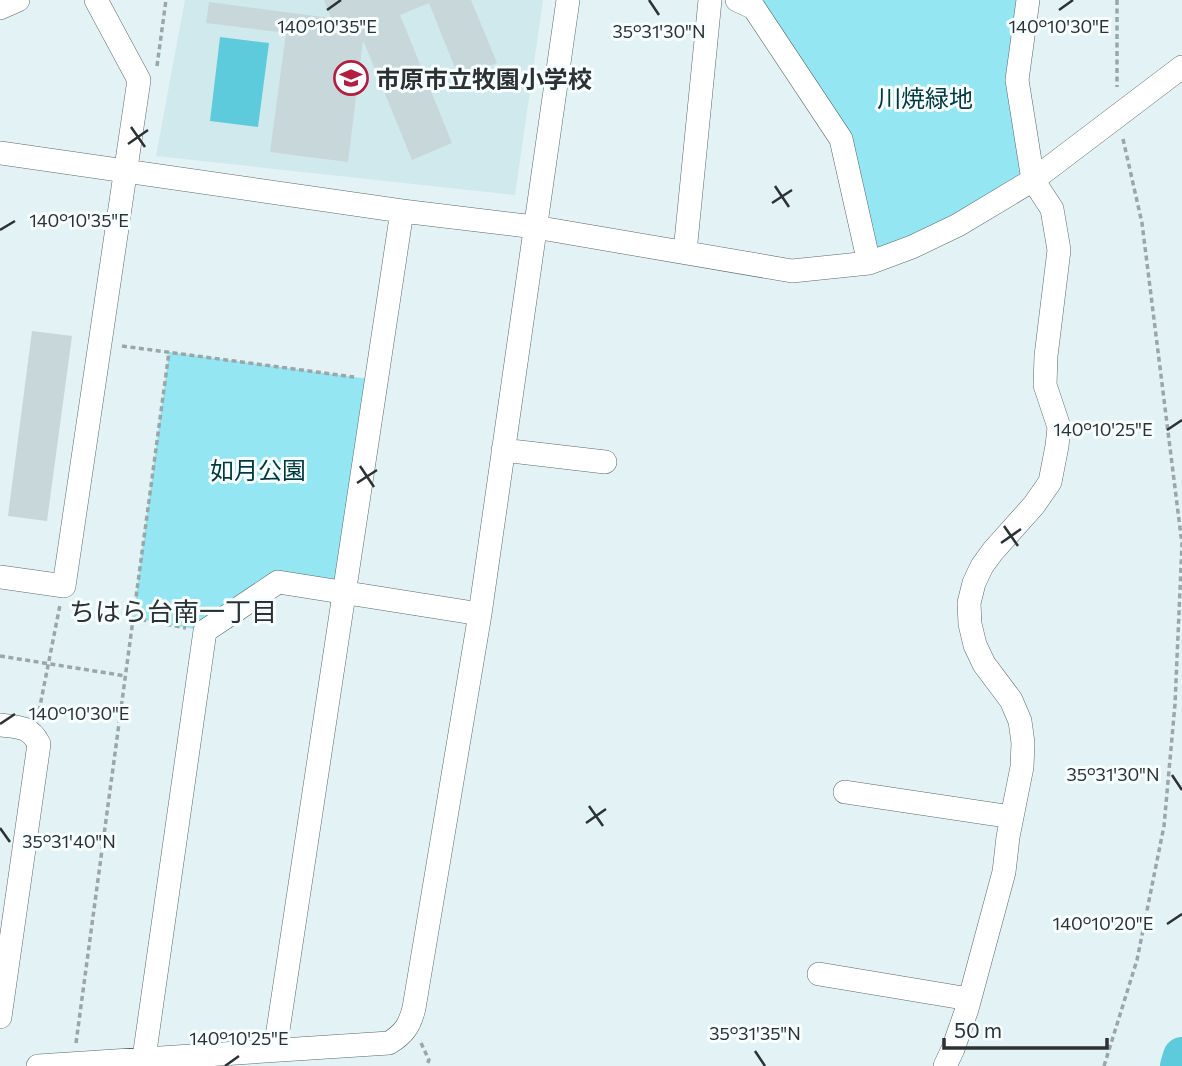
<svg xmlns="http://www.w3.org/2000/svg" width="1182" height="1066" viewBox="0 0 1182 1066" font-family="Commissioner,'Noto Sans JP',sans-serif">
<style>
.built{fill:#d0e9ed}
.green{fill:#94e6f3}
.water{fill:#5dcbdb}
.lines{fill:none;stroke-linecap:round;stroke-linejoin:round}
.river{stroke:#5dcbdb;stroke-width:38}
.building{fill:#c8d7d9}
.minor-casing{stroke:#5b686a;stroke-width:24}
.path{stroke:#9ba6a8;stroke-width:3.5;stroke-dasharray:5 3.5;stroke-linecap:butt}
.minor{stroke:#fff;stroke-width:23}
.ticks{fill:none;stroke:#2c3233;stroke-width:2.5}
.labels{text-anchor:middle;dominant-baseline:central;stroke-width:6;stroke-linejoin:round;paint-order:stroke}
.poi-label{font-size:24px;font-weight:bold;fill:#2c3233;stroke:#f7feff;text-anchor:start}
.park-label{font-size:24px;fill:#01383f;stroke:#f7feff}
.neighbourhood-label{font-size:26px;fill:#2c3233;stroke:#f7feff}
.ticks-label{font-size:18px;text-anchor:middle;fill:#2c3233;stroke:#f7feff;stroke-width:6;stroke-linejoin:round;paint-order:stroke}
</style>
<rect width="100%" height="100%" fill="#e3f2f5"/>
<path class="built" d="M185 0H543L515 195 156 156Z"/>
<path class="green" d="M737 0H1028L1017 80 1033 180 869 263 841 139Z
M169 352 376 380 344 593 278 582 205 631 133 618Z"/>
<path class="water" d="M220 37 269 43 258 127 210 121Z"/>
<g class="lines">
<path class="river" d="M1179 1066 1182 1056"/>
</g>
<path class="building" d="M324 0H471L497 63 459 78 429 3 400 15 452 143 412 160 363 40 348 162 270 152 286 33 206 23 209 2 331 18Z
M32 331 72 336 47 521 8 516Z"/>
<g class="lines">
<g class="minor-casing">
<path id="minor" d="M737 0 754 8 841 139 869 263
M0 8 18 0
M0 153 402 211 535 227 792 271 869 263 912 247 958 225 1033 180 1182 67
M685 252 710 0
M503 450 605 462
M0 577 64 586 139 80 96 0
M0 725C18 727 30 726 39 744L0 1017
M845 792 1012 817
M819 974 969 999
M275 1050 402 211
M144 1058 205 631 278 582 480 614
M38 1066 389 1043C404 1034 410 1025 414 1008L480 614 568 0
M945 1066 953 1049 967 1009 1004 872 1008 837 1022 767 1023 743 1020 721 1011 700 984 664 975 645 970 624 969 603 974 583 982 566 993 551 1034 505 1050 482 1057 446 1059 427 1045 385 1046 356 1059 250 1052 209 1033 180 1017 80 1028 0"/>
</g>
<path class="path" d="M1117 0V87
M157 66 166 0
M122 346 354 377
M133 618 186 628
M0 656 126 676
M39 711 60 605
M76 1043 169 352
M421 1043 429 1060 426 1066
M1104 1066 1137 960 1164 826 1175 704 1182 544 1142 223 1123 139"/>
<use href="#minor" class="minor"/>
</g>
<path class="ticks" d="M649 0 659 15M327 10 341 0M1059 10 1073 0M131 127 145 147M128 144 148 130M775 186 789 207M772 203 792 190M0 230 15 221M1167 430 1182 420M360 466 374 487M357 483 377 470M1004 526 1018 546M1001 543 1021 529M0 724 15 714M1172 775 1182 790M589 806 603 826M586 823 606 809M0 828 10 842M1167 924 1182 914M755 1051 765 1066M225 1066 239 1056"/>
<defs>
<g id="school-ring" transform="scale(1.75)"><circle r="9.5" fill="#f7feff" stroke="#b11e40" stroke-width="1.5"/><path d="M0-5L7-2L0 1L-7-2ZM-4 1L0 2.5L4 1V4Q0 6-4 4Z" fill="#b11e40"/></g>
</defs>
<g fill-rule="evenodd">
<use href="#school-ring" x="351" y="78"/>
</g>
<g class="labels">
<g class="poi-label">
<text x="376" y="78">市原市立牧園小学校</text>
</g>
<g class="park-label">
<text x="925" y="97">川焼緑地</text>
<text x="258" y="469">如月公園</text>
</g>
<g class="neighbourhood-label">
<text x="173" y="610">ちはら台南一丁目</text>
</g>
</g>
<g class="ticks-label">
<text x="327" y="33">140°10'35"E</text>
<text x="1059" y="33">140°10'30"E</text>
<text x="659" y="38">35°31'30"N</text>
<text x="79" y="227">140°10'35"E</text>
<text x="1103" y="436">140°10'25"E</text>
<text x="79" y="720">140°10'30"E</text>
<text x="1113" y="781">35°31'30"N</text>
<text x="69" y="848">35°31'40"N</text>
<text x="1103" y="930">140°10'20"E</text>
<text x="755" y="1040">35°31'35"N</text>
<text x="239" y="1045">140°10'25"E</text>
</g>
<path d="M944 1038v10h163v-10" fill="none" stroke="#2c3233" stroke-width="3.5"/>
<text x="954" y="1038" font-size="21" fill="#2c3233" stroke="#f7feff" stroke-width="5" paint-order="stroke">50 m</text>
</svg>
